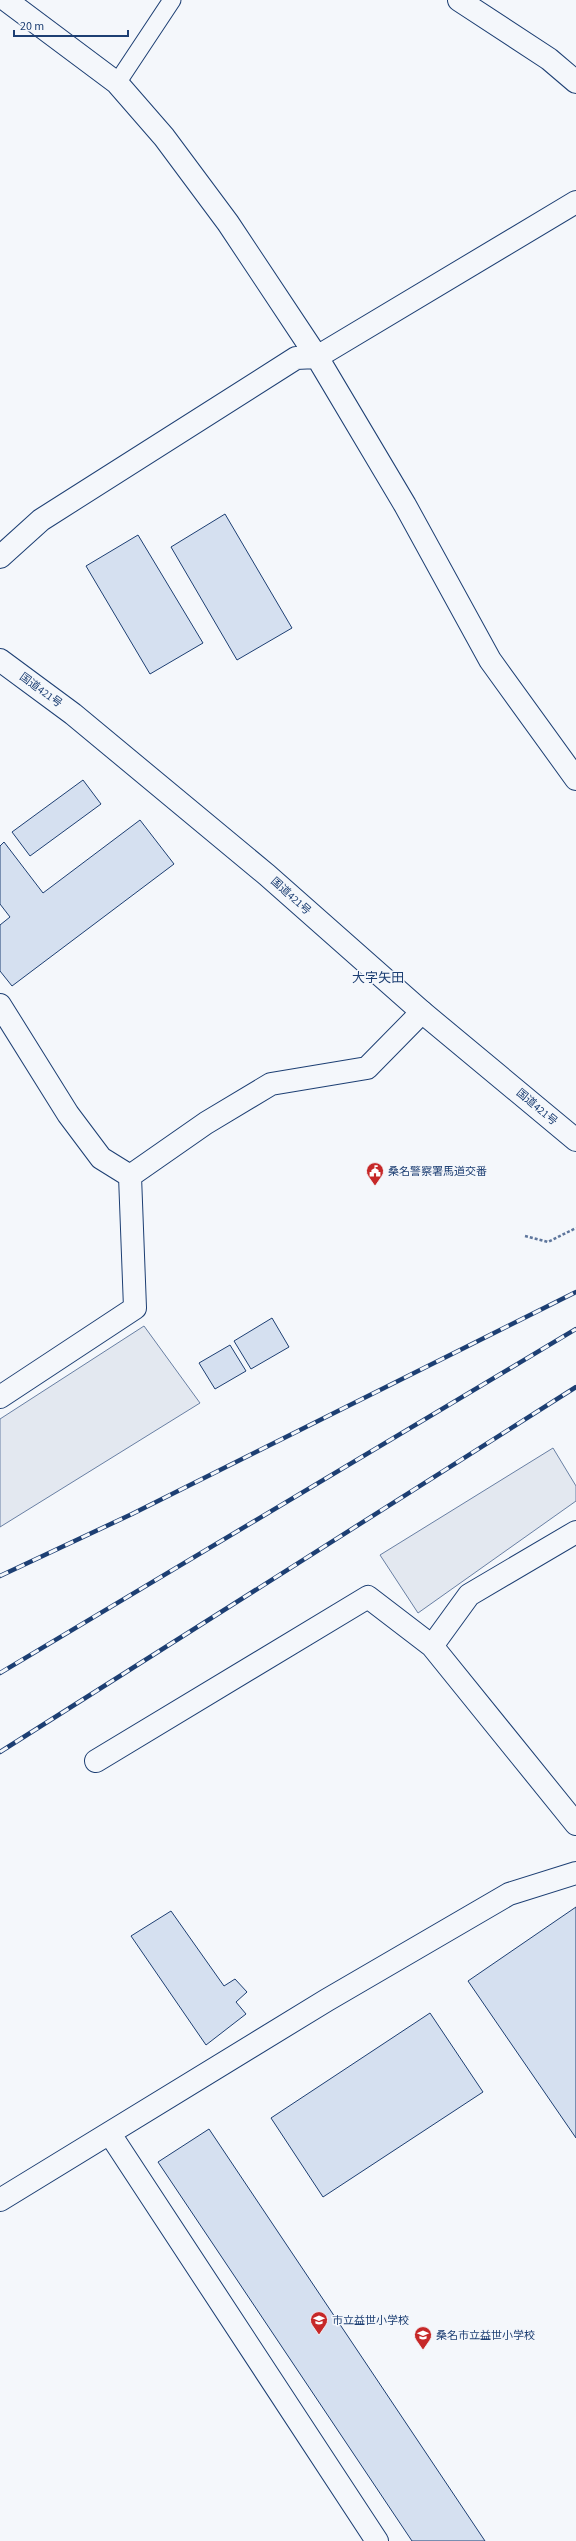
<svg xmlns="http://www.w3.org/2000/svg" width="576" height="2541" viewBox="0 0 576 2541" font-family="'Source Sans 3','Noto Sans JP',sans-serif">
<style>
.parking{fill:#e3e8f0;stroke:#687fa3}
.building{fill:#d5e0f0;stroke:#1d3f73}
.lines{fill:none;stroke-linecap:round;stroke-linejoin:round}
.service-casing{stroke:#1d3f73;stroke-width:19}
.minor-casing{stroke:#1d3f73;stroke-width:24}
.trunk-casing{stroke:#1d3f73;stroke-width:24}
.path{stroke:#5e769c;stroke-width:2.5;stroke-dasharray:3 2;stroke-linecap:butt}
.service{stroke:#f4f7fb;stroke-width:17}
.minor{stroke:#f4f7fb;stroke-width:22}
.trunk{stroke:#f4f7fb;stroke-width:22}
.rail-casing{stroke:#1d3f73;stroke-width:4.5}
.rail{stroke:#f4f7fb;stroke-width:3;stroke-dasharray:9;stroke-linecap:butt}
.labels{text-anchor:middle;dominant-baseline:central;stroke-width:3;stroke-linejoin:round;paint-order:stroke}
.street-label{font-size:11px;fill:#1d3f73;stroke:#f4f7fb}
.poi-label{font-size:11px;fill:#1d3f73;stroke:#f4f7fb;text-anchor:start}
.quarter-label{font-size:13px;fill:#1d3f73;stroke:#f4f7fb}
</style>
<rect width="100%" height="100%" fill="#f4f7fb"/>
<path class="parking" d="M144 1326 200 1403 0 1527V1419Z
M553 1448 576 1486V1501L418 1613 380 1555Z"/>
<path class="building" d="M225 514 292 628 237 660 171 547Z
M138 535 203 643 150 674 86 566Z
M83 780 101 804 30 856 12 832Z
M140 820 174 864 12 986 0 971V925L10 917 0 904V846L4 842 43 893Z
M272 1318 289 1347 251 1369 234 1341Z
M230 1345 246 1371 215 1389 199 1363Z
M576 1907V2138L468 1981Z
M171 1911 224 1986 235 1979 247 1992 236 2002 246 2014 206 2045 131 1936Z
M430 2013 483 2092 323 2197 271 2118Z
M209 2129 485 2541H412L158 2162Z"/>
<g class="lines">
<g class="service-casing">
<path id="service" d="M117 83 172 0"/>
</g>
<g class="minor-casing">
<path id="minor" d="M6 0 117 83 164 137 228 223 317 357 405 505 490 660 576 779
M459 0 549 59 576 82
M0 557 41 520 296 358 317 357 576 202
M0 1005 68 1114 101 1158 130 1176 206 1123 271 1084 367 1068 422 1012
M0 1397 135 1308 130 1176
M576 1532 469 1595 432 1646 576 1824
M96 1761 368 1597 432 1646
M110 2134 377 2541
M0 2200 327 2000 509 1894 576 1873"/>
</g>
<g class="trunk-casing">
<path id="trunk" d="M0 660 73 714 267 875 422 1012 576 1140"/>
</g>
<path class="path" d="M525 1236 548 1242 576 1228"/>
<use href="#service" class="service"/>
<use href="#minor" class="minor"/>
<use href="#trunk" class="trunk"/>
<g class="rail-casing">
<path id="rail" d="M0 1576 132 1514 576 1292
M0 1673 576 1329
M0 1752 576 1387"/>
</g>
<use href="#rail" class="rail"/>
</g>
<defs>
<g id="civic-pin" transform="scale(0.9)"><path d="M0 17L-7.5 6A9.5 9.5 0 1 1 7.5 6Z" fill="#c62828" stroke="#f4f7fb"/><path d="M-.6-6.5H3V-4.5H.6V-3L4-1V1h2V6H-6V1h2V-1L-.6-3ZM-1.2 2.5V6h2.4V2.5Z" fill="#fff"/></g>
<g id="school-pin" transform="scale(0.9)"><path d="M0 17L-7.5 6A9.5 9.5 0 1 1 7.5 6Z" fill="#c62828" stroke="#f4f7fb"/><path d="M0-5L7-2L0 1L-7-2ZM-4 1L0 2.5L4 1V4Q0 6-4 4Z" fill="#fff"/></g>
</defs>
<g fill-rule="evenodd">
<use href="#civic-pin" x="375" y="1171"/>
<use href="#school-pin" x="319" y="2320"/>
<use href="#school-pin" x="423" y="2335"/>
</g>
<g class="labels">
<g class="street-label">
<text transform="translate(41 690) rotate(36)">国道421号</text>
<text transform="translate(291 896) rotate(42)">国道421号</text>
<text transform="translate(537 1107) rotate(40)">国道421号</text>
</g>
<g class="poi-label">
<text x="388" y="1171">桑名警察署馬道交番</text>
<text x="332" y="2320">市立益世小学校</text>
<text x="436" y="2335">桑名市立益世小学校</text>
</g>
<g class="quarter-label">
<text x="378" y="978">大字矢田</text>
</g>
</g>
<path d="M14 30v6h114v-6" fill="none" stroke="#1d3f73" stroke-width="2"/>
<text x="20" y="30" font-size="12" fill="#1d3f73" stroke="#f4f7fb" stroke-width="3" paint-order="stroke">20 m</text>
</svg>
